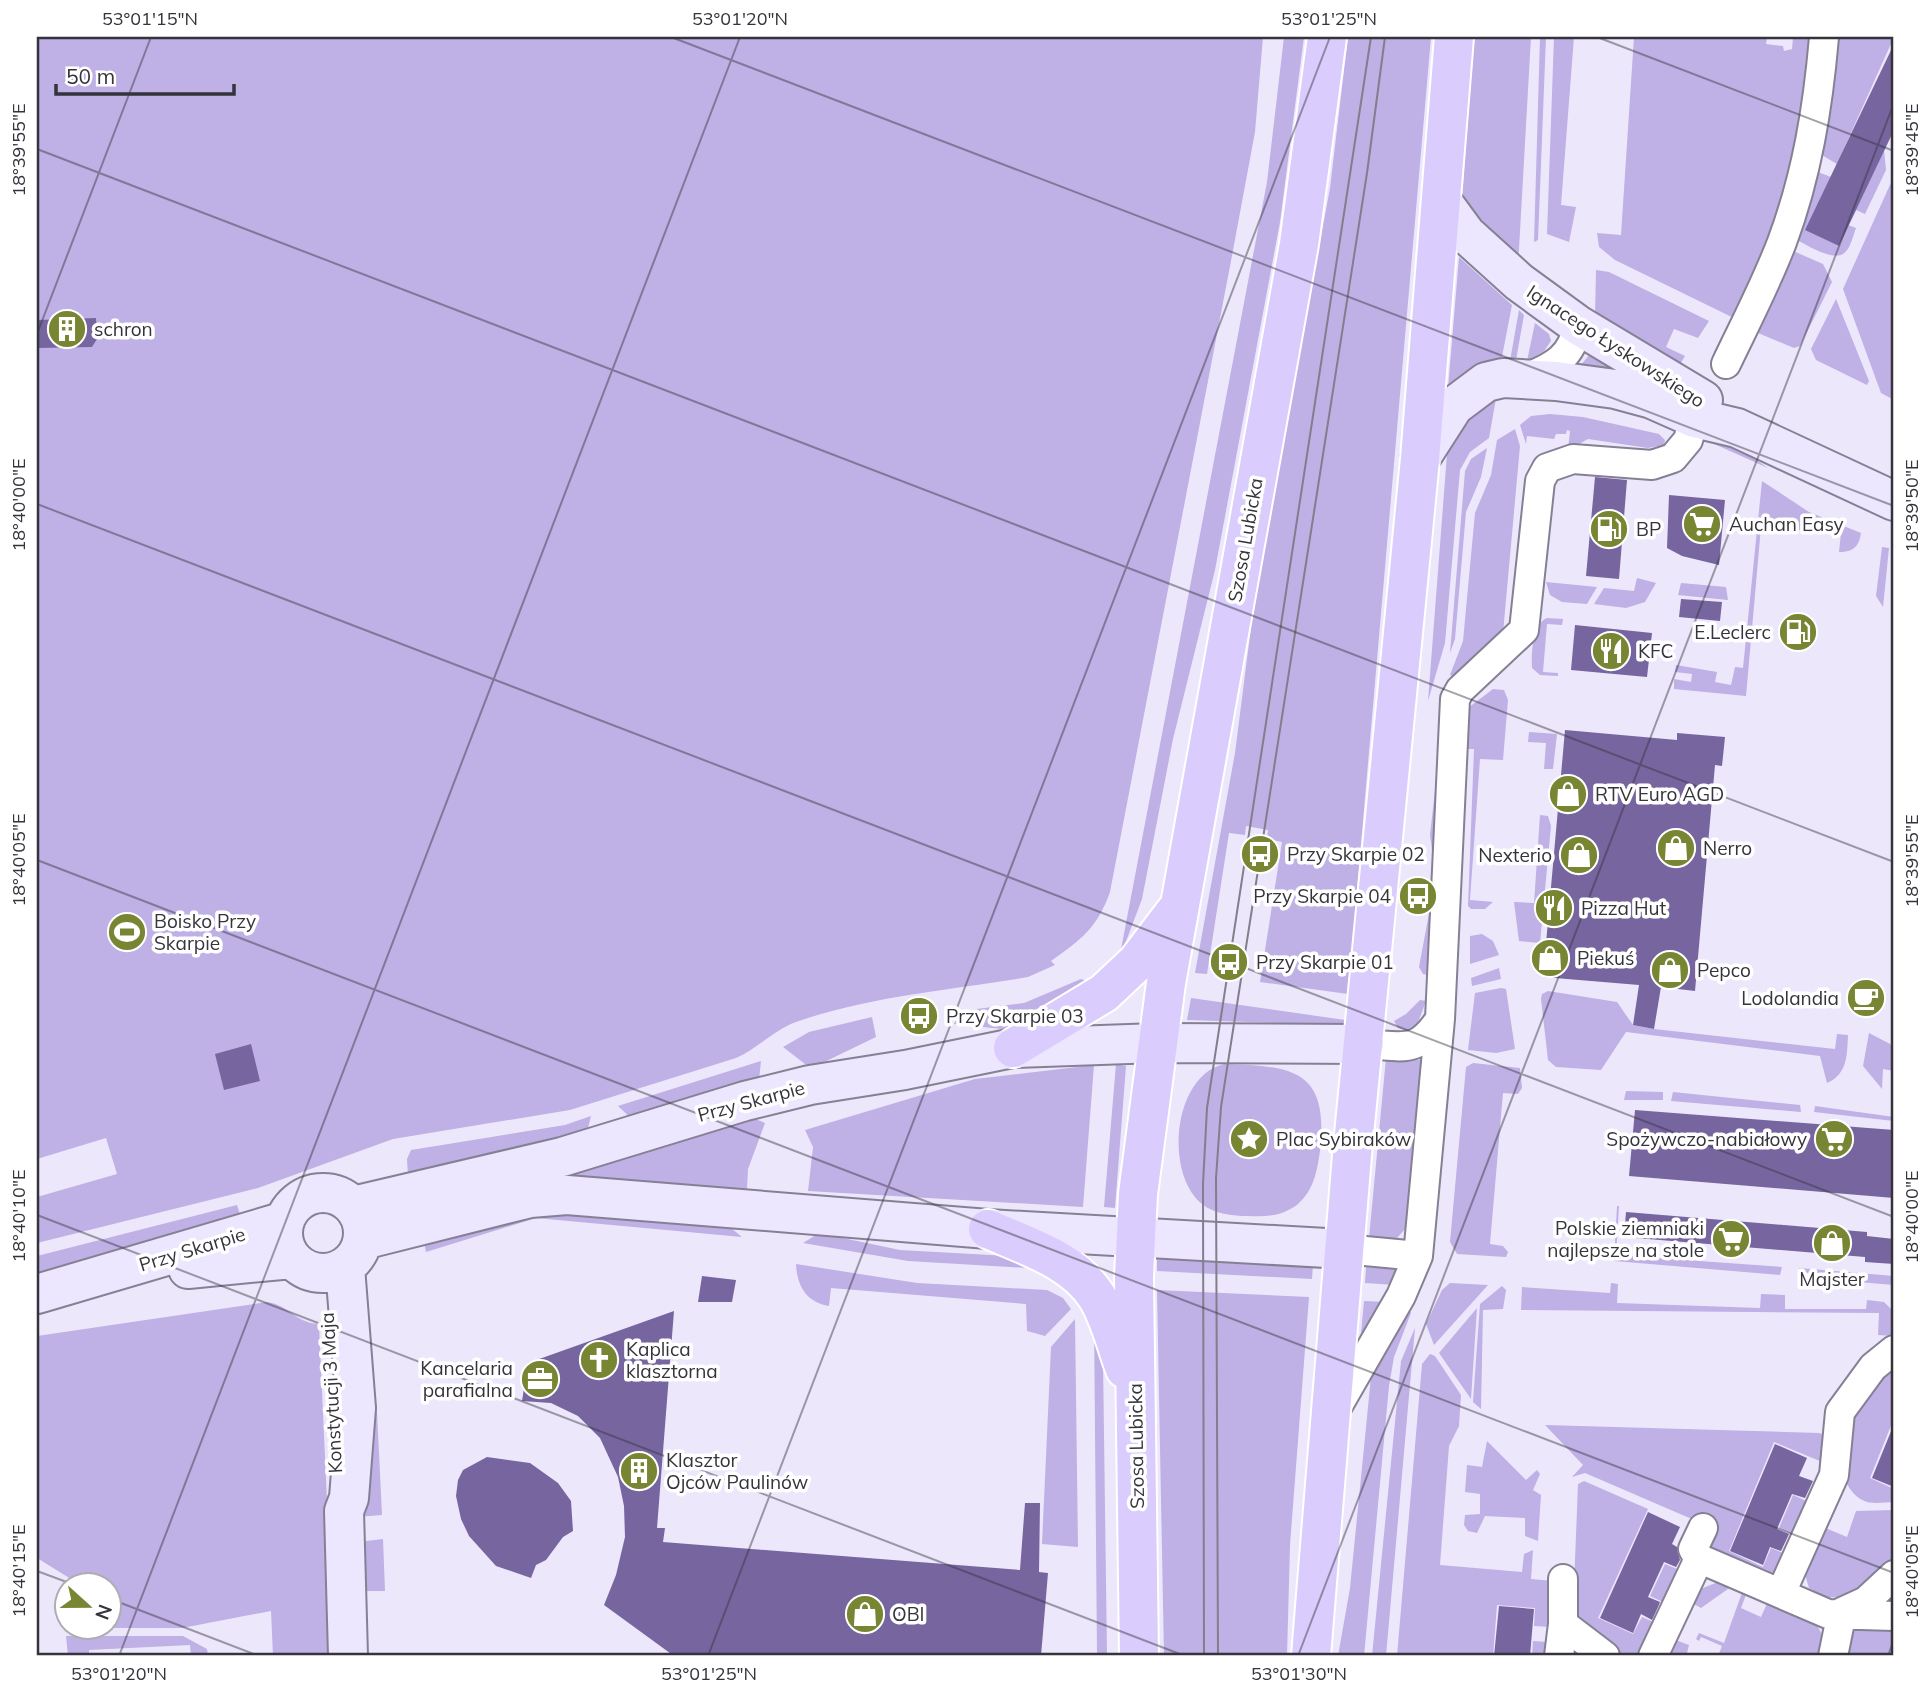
<svg xmlns="http://www.w3.org/2000/svg" width="1931" height="1693" viewBox="0 0 1931 1693" font-family="Mulish,sans-serif">
<style>
.green{fill:#bfb0e6}
.building{fill:#76659f}
.lines{fill:none;stroke-linecap:round;stroke-linejoin:round}
.street-casing{stroke:#858093;stroke-width:32}
.secondary-casing{stroke:#858093;stroke-width:42}
.primary-casing{stroke:#fff;stroke-width:42}
.street{stroke:#fff;stroke-width:28}
.secondary{stroke:#ece6fe;stroke-width:38}
.primary{stroke:#daccfc;stroke-width:38}
.tram{stroke:#827e8b;stroke-width:2}
.ticks{fill:none;stroke:#35333b;stroke-width:2;stroke-opacity:0.45}
.labels{text-anchor:middle;dominant-baseline:central;stroke-width:7;stroke-linejoin:round;paint-order:stroke}
.poi-label{font-size:19px;fill:#35333b;stroke:#fff;text-anchor:start}
.street-label{font-size:19px;fill:#35333b;stroke:#fff}
.neatline{fill:none;stroke:#35333b;stroke-width:2.5}
.ticks-label{font-size:18px;text-anchor:middle;fill:#35333b}
</style>
<rect width="100%" height="100%" fill="#ede7fc"/>
<path class="green" d="M37 37H1263L1255 132 1231 261 1110 892C1097 928 1082 939 1051 961L1055 965 1028 977C952 990 869 996 796 1022 774 1030 757 1049 736 1058L570 1110 393 1139 258 1188 37 1243V1197L117 1174 106 1138 37 1159Z
M1284 37H1304L1280 222 1215 570 1173 739 1142 899 1119 960 1267 182Z
M1348 37H1431L1348 994 1260 982 1282 842 1267 839 1268 830 1246 826 1245 835 1229 833 1207 974 1195 973 1235 753 1255 596 1330 188Z
M1474 37H1531L1518 267 1477 231 1462 197Z
M1540 37H1546L1538 240 1534 242Z
M1554 37H1574L1561 205 1576 207 1569 242 1547 234Z
M1634 37H1767L1766 44 1783 46 1784 51 1792 49 1793 37H1819L1807 135 1742 322 1615 260 1599 247 1597 233 1621 235Z
M1830 37H1894L1837 164 1820 154Z
M1884 150 1886 170 1865 214 1856 210Z
M1810 169 1831 177 1806 230 1839 246 1848 225 1856 228C1853 236 1850 250 1843 254 1832 261 1804 244 1794 238Z
M1894 176V400L1881 393 1843 289Z
M1784 247 1823 264 1832 282 1800 346 1794 348 1751 330Z
M1459 257 1512 305 1501 362 1448 388Z
M1596 270 1609 272 1709 321 1698 338 1674 329 1666 347 1685 356 1676 371 1595 316Z
M1836 299 1869 381 1867 385 1816 360 1811 349Z
M1519 310 1524 315 1516 360 1510 361Z
M1535 323 1549 334 1551 341 1544 351 1527 361Z
M1590 354 1648 382 1576 371Z
M1497 393 1489 438 1470 452 1460 470 1445 643 1428 701 1448 441 1453 427Z
M1550 414 1583 417 1659 434 1665 440 1664 445 1648 448 1588 439 1568 450 1570 431 1567 430 1566 434H1556L1554 439 1527 436 1526 444 1520 425 1531 416Z
M1515 429 1520 446 1503 633 1455 677 1450 675 1463 641 1475 513 1491 475 1497 440Z
M1722 440 1729 441 1768 468 1712 443Z
M1487 448 1481 477 1466 512 1455 639 1450 653 1465 471 1471 459Z
M1762 481 1809 512 1861 533C1859 547 1853 552 1839 552L1841 533 1761 527 1746 696 1674 689V679L1691 682 1692 674 1675 672 1676 665 1717 672 1715 682 1731 685 1735 667 1743 668Z
M1882 547 1889 548 1883 607 1876 596Z
M1637 578 1656 583 1645 602 1626 608 1594 604 1604 588 1634 591Z
M1546 582 1597 587 1587 604 1562 602 1550 595Z
M1681 583 1726 587 1728 600 1678 595Z
M1547 618 1563 619 1562 625 1547 624 1543 672 1558 673V676L1540 675 1532 668C1531 654 1533 623 1547 618Z
M1493 689 1504 690 1508 700 1503 760 1480 759 1470 900 1493 902 1485 909H1471L1468 906 1474 749H1459L1468 708Z
M1529 732 1557 734 1553 769H1544L1546 743 1528 742Z
M1437 773 1432 976 1423 974 1419 967 1430 908 1433 858 1430 835Z
M1540 815 1548 816 1551 826 1540 943 1519 941 1514 902 1534 903Z
M1482 934 1493 941 1499 955 1470 964V936Z
M1499 968 1501 979 1472 986 1471 978Z
M1081 979 1089 982 1022 1024 1002 1029 954 1024 961 1011 1024 1003Z
M1501 988 1506 989 1515 1049 1496 1053 1468 1050 1475 993Z
M1548 991 1617 1002 1633 1025 1654 1029 1835 1049 1837 1034 1848 1035C1847 1054 1848 1074 1827 1083L1820 1056 1626 1032 1601 1070 1556 1067 1548 1060 1541 999 1542 994Z
M1191 998 1345 1020V1025L1187 1020Z
M1420 1000 1426 1001 1416 1028 1407 1031 1398 1028 1394 1021 1406 1014Z
M872 1017 876 1037 816 1066 805 1064 783 1047 809 1032Z
M1869 1033 1894 1046V1071L1883 1069 1882 1089 1863 1066Z
M1428 1055 1408 1226 1396 1239 1369 1238 1386 1058 1419 1060Z
M761 1061 759 1080 634 1121 618 1106Z
M1473 1063 1520 1068 1522 1088 1518 1094 1503 1093 1490 1244 1503 1246 1508 1252 1506 1257 1457 1254 1450 1242 1466 1067Z
M1116 1064 1126 1066 1115 1208 1104 1207Z
M1224 1064C1294 1066 1329 1070 1320 1151 1317 1171 1314 1190 1298 1204 1283 1216 1266 1217 1248 1216 1233 1216 1214 1214 1202 1204 1164 1173 1173 1076 1224 1064Z
M1094 1065 1083 1207 808 1191 813 1147 805 1130 975 1079Z
M1626 1091 1663 1092V1100H1624Z
M1673 1092 1800 1105 1801 1112 1671 1101Z
M1815 1106 1894 1117V1121L1814 1112Z
M591 1116 587 1132 408 1176 407 1159 411 1150 565 1125Z
M753 1118 765 1123 748 1169 747 1189 552 1179Z
M237 1205 244 1227 37 1280V1256Z
M1617 1206H1619L1616 1255 1782 1267 1780 1275 1614 1261Z
M536 1212 731 1228 742 1237 536 1218 426 1252 424 1242Z
M819 1233 900 1250 1009 1256 1046 1269 908 1261 803 1243Z
M1157 1255 1313 1264 1312 1279 1157 1271Z
M796 1264 917 1283 1047 1290 1063 1298 1071 1309 1045 1336 1027 1331 1026 1304 831 1288 829 1306C806 1302 797 1286 796 1264Z
M1366 1267 1402 1268 1396 1285 1365 1283Z
M1799 1268 1894 1276V1285L1822 1279V1274L1799 1272Z
M1450 1283 1488 1285 1434 1345 1426 1324 1442 1290Z
M1611 1283 1618 1284 1617 1303 1760 1308 1761 1294 1785 1295V1309H1866L1867 1300 1884 1302 1893 1311V1336L1878 1335 1879 1313 1521 1310 1522 1287 1610 1293Z
M1502 1286 1506 1290 1503 1309 1483 1310 1481 1409 1473 1402 1480 1304Z
M1157 1290 1309 1297 1290 1545 1287 1656H1164Z
M1364 1301 1385 1302 1360 1344Z
M267 1302C289 1305 295 1323 319 1324L334 1656H273L271 1611 182 1628H98L108 1626V1584H79L37 1558V1336Z
M1406 1306 1411 1313 1394 1357 1389 1386 1364 1656H1338L1350 1588 1371 1377Z
M1477 1308 1471 1399 1439 1353Z
M1094 1318 1103 1361 1107 1656H1097Z
M1075 1319 1078 1547 1042 1544 1051 1347Z
M1415 1328 1386 1656H1372L1401 1361Z
M1430 1354 1435 1356 1461 1395 1459 1426 1449 1446 1440 1565 1522 1572 1524 1554 1533 1550 1531 1579 1553 1581 1550 1627 1534 1626 1535 1608 1497 1605 1493 1656H1397L1422 1364Z
M1894 1363V1418L1870 1478 1894 1489V1502C1886 1502 1875 1504 1867 1502 1840 1494 1835 1448 1842 1425 1845 1413 1884 1375 1894 1363Z
M377 1412 382 1515 356 1517 371 1415Z
M1545 1425 1819 1433 1825 1435 1827 1464 1774 1442 1729 1551 1763 1567 1771 1548 1788 1555 1775 1573 1765 1575 1702 1549 1708 1526 1585 1473 1572 1477 1583 1465Z
M1487 1441 1526 1480 1537 1470 1540 1474 1533 1490 1541 1495 1538 1541 1525 1536V1518L1485 1516 1477 1533 1468 1531 1464 1525 1465 1515 1480 1514V1494L1465 1492 1467 1465 1482 1467Z
M1584 1481 1648 1509 1598 1618 1633 1634 1642 1617 1658 1624 1645 1656C1611 1656 1587 1643 1573 1611L1578 1484Z
M1793 1495 1811 1503 1797 1536 1779 1528Z
M1894 1510C1894 1525 1898 1547 1893 1560 1884 1580 1851 1601 1829 1597 1822 1596 1815 1591 1809 1588L1804 1571 1823 1527 1847 1537 1856 1511Z
M383 1539 385 1591H359L357 1542Z
M1665 1564 1682 1571 1667 1604 1650 1596Z
M1723 1580 1735 1584 1701 1608 1692 1603 1703 1588Z
M1749 1587 1741 1608 1761 1617 1769 1599C1801 1615 1826 1615 1824 1656H1718L1722 1646 1701 1637 1699 1641 1696 1639 1699 1633 1724 1643 1743 1590Z
M1857 1621 1894 1624V1656H1842L1847 1636Z
M66 1636H183L207 1649 208 1656H191L190 1645 89 1650V1656H68Z
M1673 1639 1689 1645 1687 1653 1692 1656H1666Z
M1533 1641 1548 1642 1547 1656H1532Z"/>
<path class="building" d="M1894 44V130L1839 246 1805 230Z
M96 318 97 339 92 347 37 348V320Z
M1595 477 1627 480 1619 579 1586 576Z
M1669 495 1725 500 1719 565 1682 556 1667 548Z
M1681 599 1722 602 1720 621 1679 617Z
M1575 625 1652 633 1647 677 1571 670Z
M1565 730 1677 740V733L1725 737 1722 766 1715 765 1695 991 1661 987 1654 1029 1633 1025 1639 985 1543 977Z
M251 1044 260 1081 224 1090 215 1054Z
M1635 1110 1894 1130V1198L1629 1176Z
M1626 1212 1867 1232V1236L1894 1239V1264L1865 1262V1257L1624 1237Z
M702 1276 736 1280 732 1302H698Z
M674 1311 657 1528H665L663 1542 1020 1570 1025 1503H1040L1039 1572 1048 1573 1041 1656H674L604 1605 616 1575 625 1537 624 1506 618 1477 600 1438 578 1416 551 1403 522 1401 528 1363Z
M1894 1424V1487L1872 1478Z
M1775 1444 1807 1458 1799 1476 1813 1481 1805 1498 1792 1494 1777 1529 1789 1534 1781 1551 1770 1547 1763 1565 1730 1551Z
M487 1457 530 1463 558 1483 571 1501 573 1531 563 1537 546 1560 536 1565 531 1578 496 1566 469 1536 461 1519 456 1496 458 1480 463 1470Z
M1648 1512 1680 1527 1672 1544 1677 1547 1680 1560 1676 1567 1664 1562 1648 1597 1660 1602 1658 1607 1652 1620 1641 1614 1633 1633 1600 1618Z
M1499 1606 1534 1609 1530 1656H1494Z"/>
<g class="lines">
<g class="street-casing">
<path id="street" d="M1726 364C1745 324 1766 284 1782 242 1807 175 1818 107 1824 37
M1526 378C1555 366 1572 357 1578 325
M1364 1044C1404 1046 1416 1055 1440 1019
M1344 1249 1418 1256
M1336 1409 1401 1296 1418 1256 1440 1019 1455 699 1460 690 1524 630 1540 481 1547 468 1573 459 1652 465 1673 458 1688 440 1699 402
M1698 1558 1828 1614 1894 1616
M1563 1579V1624L1605 1656
M1781 1593 1834 1475 1840 1412 1873 1367 1894 1350
M1842 1612 1866 1601 1894 1575
M1559 1656 1563 1624
M1653 1656 1696 1565 1698 1558 1693 1549 1703 1528
M1833 1656 1842 1612"/>
</g>
<g class="secondary-casing">
<path id="secondary" d="M1441 200 1466 234 1519 282 1578 325 1703 400
M1420 459 1454 406 1486 382 1503 378 1556 381 1615 389 1652 399 1695 418 1737 428 1894 501
M283 1233a40 40 0 1 1 80 0a40 40 0 1 1-80 0Z
M353 1206 562 1157 745 1101 810 1085 905 1070 1013 1048 1157 1043 1364 1044
M363 1240 530 1198 567 1195 988 1229 1344 1249
M345 1267 356 1408 349 1498 344 1511 348 1656
M188 1269 292 1259
M37 1294 285 1221"/>
</g>
<g class="primary-casing">
<path id="primary" d="M1013 1048 1104 993 1137 962 1175 912
M988 1229C1026 1246 1074 1260 1097 1297 1110 1318 1116 1345 1125 1369
M1139 1656 1134 1277 1138 1194 1166 983 1299 244 1327 37
M1311 1656 1352 1155 1420 459 1454 37"/>
</g>
<use href="#street" class="street"/>
<use href="#secondary" class="secondary"/>
<use href="#primary" class="primary"/>
<path class="tram" d="M1204 1656 1203 1184 1207 1108 1371 37
M1218 1656 1216 1178 1221 1107 1367 173 1385 37"/>
</g>
<path class="ticks" d="M671 37 1894 506M1597 37 1894 151M37 149 1894 862M37 334 151 37M37 504 1894 1217M37 860 1894 1573M37 1215 1185 1656M37 1571 72 1584M108 1598 259 1656M119 1656 740 37M708 1656 1330 37M1298 1656 1894 103M1888 1656 1894 1639"/>
<defs>
<g id="building-disc" transform="scale(2.0125)"><circle r="9.5" fill="#788532" stroke="#fff"/><path d="M-4-6H4V6H1V3H-1V6H-4ZM-2.5-4.3h1.7v1.8h-1.7ZM.8-4.3h1.7v1.8H.8ZM-2.5-1h1.7V.8h-1.7ZM.8-1h1.7V.8H.8Z" fill="#fff"/></g>
<g id="supermarket-disc" transform="scale(2.0125)"><circle r="9.5" fill="#788532" stroke="#fff"/><path d="M-6-5.5h2.5l.6 2H6L4.5 2H-2.5L-4.4-4H-6ZM-1.5 3.2a1.3 1.3 0 1 0 .1 0ZM3 3.2a1.3 1.3 0 1 0 .1 0Z" fill="#fff"/></g>
<g id="fuel-disc" transform="scale(2.0125)"><circle r="9.5" fill="#788532" stroke="#fff"/><path d="M-5.5-6h7V0h2V4h1.3V-2.5L3-4.5l.8-.8L6-3V5H2.5V1h-1V6h-7ZM-4.2-4.7v3.2H.2V-4.7Z" fill="#fff"/></g>
<g id="restaurant-disc" transform="scale(2.0125)"><circle r="9.5" fill="#788532" stroke="#fff"/><path d="M-5-6h1v4h1v-4h1v4h1v-4h1v5L-1.5 .5V6h-2V.5L-5-1ZM5-6V6H3V1.5H1.5Q1.5-4 5-6Z" fill="#fff"/></g>
<g id="shop-disc" transform="scale(2.0125)"><circle r="9.5" fill="#788532" stroke="#fff"/><path d="M-5-2.5h2.3a2.7 3.5 0 0 1 5.4 0H5L5.5 6h-11ZM-1.5-2.5h3a1.5 2.3 0 0 0-3 0Z" fill="#fff"/></g>
<g id="bus-disc" transform="scale(2.0125)"><circle r="9.5" fill="#788532" stroke="#fff"/><path d="M-5-6H5V4H4V6H2V4H-2V6H-4V4H-5ZM-3.5-4V0h7V-4ZM-3.5 1.2v1.5H-2V1.2ZM2 1.2v1.5H3.5V1.2Z" fill="#fff"/></g>
<g id="stadium-disc" transform="scale(2.0125)"><circle r="9.5" fill="#788532" stroke="#fff"/><path d="M0-5a6.5 5 0 1 0 0 10a6.5 5 0 1 0 0-10ZM-3.5-1.8h7v3.6h-7Z" fill="#fff"/></g>
<g id="cafe-disc" transform="scale(2.0125)"><circle r="9.5" fill="#788532" stroke="#fff"/><path d="M-5.5-4.5H6V0H3Q3 3.5 0 3.5H-2.5Q-5.5 3.5-5.5 0ZM3-3.2v2h1.7v-2ZM-6 4.5H4V6H-6Z" fill="#fff"/></g>
<g id="sight-disc" transform="scale(2.0125)"><circle r="9.5" fill="#788532" stroke="#fff"/><path d="M0-6L1.8-2.2L6-1.7L2.9 1.2L3.7 5.4L0 3.3L-3.7 5.4L-2.9 1.2L-6-1.7L-1.8-2.2Z" fill="#fff"/></g>
<g id="church-disc" transform="scale(2.0125)"><circle r="9.5" fill="#788532" stroke="#fff"/><path d="M-1.2-6h2.4v3.5h3.3v2.4h-3.3V6h-2.4V-.1h-3.3v-2.4h3.3Z" fill="#fff"/></g>
<g id="office-disc" transform="scale(2.0125)"><circle r="9.5" fill="#788532" stroke="#fff"/><path d="M-6-3h4V-5.5h4V-3h4V5H-6ZM-1-4.5V-3h2v-1.5ZM-6 0V1H6V0Z" fill="#fff"/></g>
</defs>
<g fill-rule="evenodd">
<use href="#building-disc" x="67" y="329"/>
<use href="#supermarket-disc" x="1702" y="524"/>
<use href="#fuel-disc" x="1609" y="529"/>
<use href="#fuel-disc" x="1798" y="632"/>
<use href="#restaurant-disc" x="1611" y="651"/>
<use href="#shop-disc" x="1568" y="794"/>
<use href="#shop-disc" x="1676" y="848"/>
<use href="#bus-disc" x="1260" y="854"/>
<use href="#shop-disc" x="1579" y="855"/>
<use href="#bus-disc" x="1418" y="896"/>
<use href="#restaurant-disc" x="1554" y="908"/>
<use href="#stadium-disc" x="127" y="932"/>
<use href="#shop-disc" x="1550" y="958"/>
<use href="#bus-disc" x="1229" y="962"/>
<use href="#shop-disc" x="1670" y="970"/>
<use href="#cafe-disc" x="1866" y="998"/>
<use href="#bus-disc" x="919" y="1016"/>
<use href="#sight-disc" x="1249" y="1139"/>
<use href="#supermarket-disc" x="1834" y="1139"/>
<use href="#supermarket-disc" x="1731" y="1239"/>
<use href="#shop-disc" x="1832" y="1243"/>
<use href="#church-disc" x="599" y="1360"/>
<use href="#office-disc" x="540" y="1379"/>
<use href="#building-disc" x="639" y="1471"/>
<use href="#shop-disc" x="865" y="1614"/>
</g>
<g class="labels">
<g class="poi-label">
<text x="94" y="329">schron</text>
<text x="1729" y="524">Auchan Easy</text>
<text x="1636" y="529">BP</text>
<text x="1771" y="632" text-anchor="end">E.Leclerc</text>
<text x="1638" y="651">KFC</text>
<text x="1595" y="794">RTV Euro AGD</text>
<text x="1703" y="848">Nerro</text>
<text x="1287" y="854">Przy Skarpie 02</text>
<text x="1552" y="855" text-anchor="end">Nexterio</text>
<text x="1391" y="896" text-anchor="end">Przy Skarpie 04</text>
<text x="1581" y="908">Pizza Hut</text>
<text x="154" y="921">Boisko Przy<tspan x="154" dy="22">Skarpie</tspan></text>
<text x="1577" y="958">Piekuś</text>
<text x="1256" y="962">Przy Skarpie 01</text>
<text x="1697" y="970">Pepco</text>
<text x="1839" y="998" text-anchor="end">Lodolandia</text>
<text x="946" y="1016">Przy Skarpie 03</text>
<text x="1276" y="1139">Plac Sybiraków</text>
<text x="1807" y="1139" text-anchor="end">Spożywczo-nabiałowy</text>
<text x="1704" y="1228" text-anchor="end">Polskie ziemniaki<tspan x="1704" dy="22">najlepsze na stole</tspan></text>
<text x="1832" y="1279" text-anchor="middle">Majster</text>
<text x="626" y="1349">Kaplica<tspan x="626" dy="22">klasztorna</tspan></text>
<text x="513" y="1368" text-anchor="end">Kancelaria<tspan x="513" dy="22">parafialna</tspan></text>
<text x="666" y="1460">Klasztor<tspan x="666" dy="22">Ojców Paulinów</tspan></text>
<text x="892" y="1614">OBI</text>
</g>
<g class="street-label">
<text transform="translate(1616 346) rotate(33)">Ignacego Łyskowskiego</text>
<text transform="translate(1245 540) rotate(-80)">Szosa Lubicka</text>
<text transform="translate(751 1101) rotate(-15)">Przy Skarpie</text>
<text transform="translate(192 1249) rotate(-17)">Przy Skarpie</text>
<text transform="translate(331 1393) rotate(-93)">Konstytucji 3 Maja</text>
<text transform="translate(1136 1446) rotate(-91)">Szosa Lubicka</text>
</g>
</g>
<rect width="1931" height="1693" fill="none" stroke="#ffffff" stroke-width="77"/>
<g transform="translate(88 1606) rotate(111)"><circle r="33" fill="#ffffff" stroke="#aeadb1" stroke-width="2"/>
<path d="M0-5L12 26L0 18L-12 26Z" fill="#788532"/>
<text y="-10" font-size="19" font-weight="bold" text-anchor="middle" fill="#35333b">N</text>
</g>
<path d="M56 84v10h178v-10" fill="none" stroke="#35333b" stroke-width="3.5"/>
<text x="66" y="84" font-size="21" fill="#35333b" stroke="#ffffff" stroke-width="5" paint-order="stroke">50 m</text>
<rect x="38" y="38" width="1854" height="1616" class="neatline"/>
<g class="ticks-label">
<text x="150" y="25">53°01'15"N</text>
<text x="740" y="25">53°01'20"N</text>
<text x="1329" y="25">53°01'25"N</text>
<text transform="translate(19 150) rotate(-90)" y="6">18°39'55"E</text>
<text transform="translate(1912 150) rotate(-90)" y="6">18°39'45"E</text>
<text transform="translate(19 505) rotate(-90)" y="6">18°40'00"E</text>
<text transform="translate(1912 506) rotate(-90)" y="6">18°39'50"E</text>
<text transform="translate(19 860) rotate(-90)" y="6">18°40'05"E</text>
<text transform="translate(1912 861) rotate(-90)" y="6">18°39'55"E</text>
<text transform="translate(19 1216) rotate(-90)" y="6">18°40'10"E</text>
<text transform="translate(1912 1217) rotate(-90)" y="6">18°40'00"E</text>
<text transform="translate(19 1571) rotate(-90)" y="6">18°40'15"E</text>
<text transform="translate(1912 1572) rotate(-90)" y="6">18°40'05"E</text>
<text x="119" y="1680">53°01'20"N</text>
<text x="709" y="1680">53°01'25"N</text>
<text x="1299" y="1680">53°01'30"N</text>
</g>
</svg>
